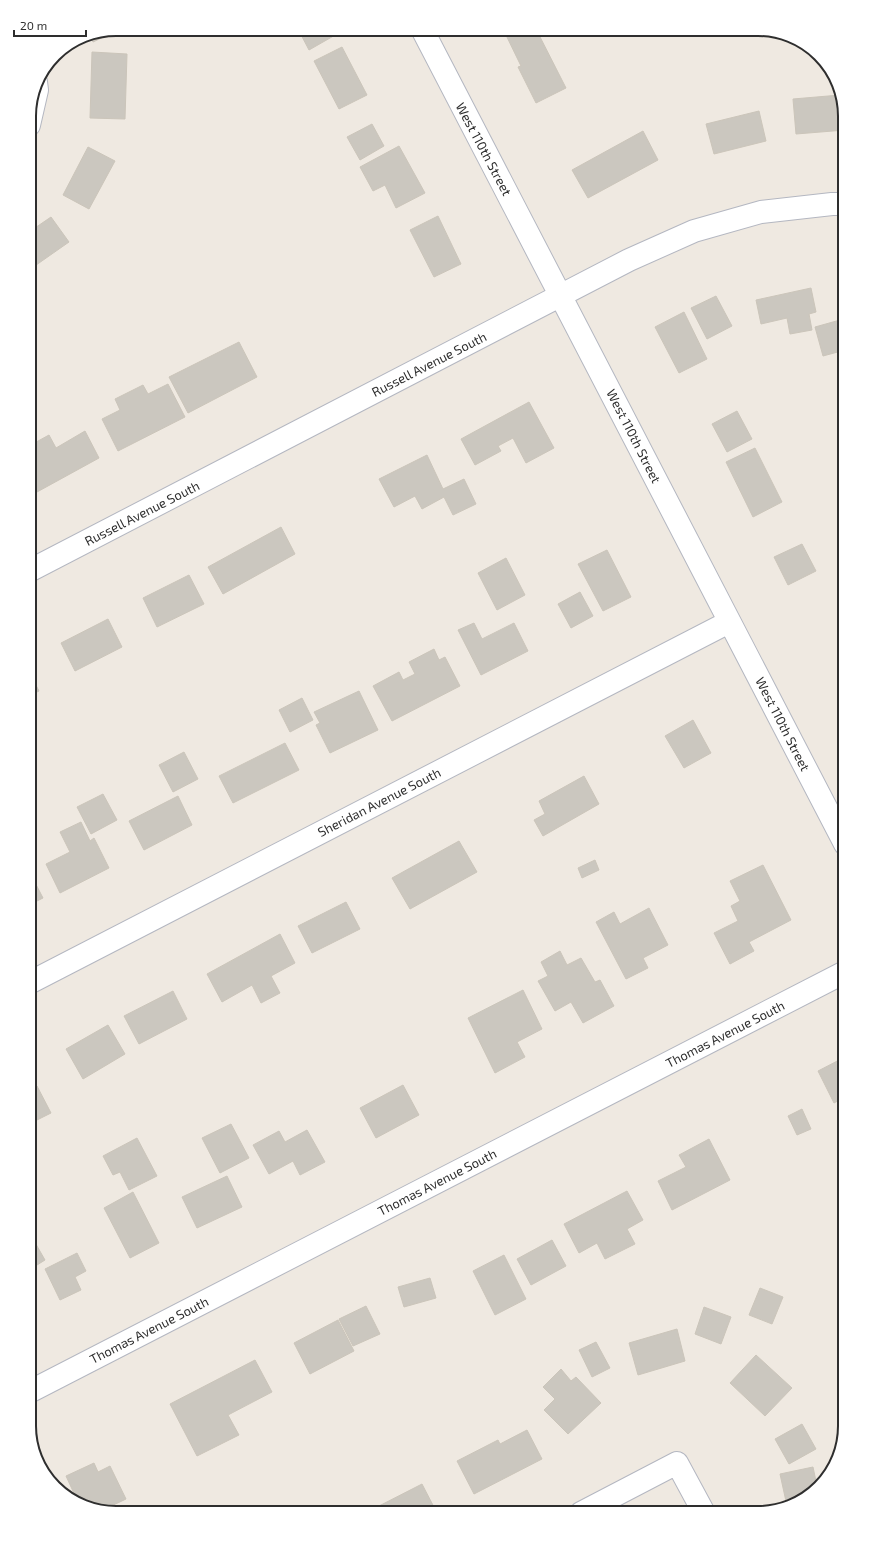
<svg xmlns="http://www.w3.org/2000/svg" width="874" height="1542" viewBox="0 0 874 1542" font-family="'Exo 2',sans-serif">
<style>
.building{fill:#cbc7bf;stroke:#cbc5ba}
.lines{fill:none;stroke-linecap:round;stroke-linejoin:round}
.street-casing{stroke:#b4b7c1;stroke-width:24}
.street{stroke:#fff;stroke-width:22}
.labels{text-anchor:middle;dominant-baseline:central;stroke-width:3;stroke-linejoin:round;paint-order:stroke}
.street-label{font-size:13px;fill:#2e2e2e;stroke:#fff}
.rim{fill:none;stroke:#2e2e2e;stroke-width:2}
</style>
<rect width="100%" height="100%" fill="#efe9e1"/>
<path class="building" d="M116 29H120L93 42 90 34Z
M298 29H335L337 34 309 50Z
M513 29H536L566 88 536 103 518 67 521 66 505 33Z
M342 47 367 95 339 109 314 61Z
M92 52 127 54 125 119 90 118Z
M840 95 845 116V130L796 134 793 99Z
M759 111 766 141 714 154 706 124Z
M372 124 384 146 360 160 347 137Z
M643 131 658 160 588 198 572 170Z
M399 146 425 193 396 208 385 185 373 191 360 167Z
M88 147 115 161 89 209 63 195Z
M438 216 461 264 434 277 410 230Z
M51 217 69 242 29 270V232Z
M811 288 816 312 809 314 812 330 790 334 787 318 761 324 756 300Z
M716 296 732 326 707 339 691 308Z
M684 312 707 359 679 373 655 327Z
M840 320 845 340V350L823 356 815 327Z
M239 342 257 377 188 413 169 377Z
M168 384 185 417 118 451 102 419 120 410 115 399 143 385 148 394Z
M529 402 554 448 526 463 513 438 498 446 501 451 475 465 461 439Z
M737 411 752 439 727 452 712 424Z
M85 431 99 458 37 492 29 479V446L49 435 56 448Z
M755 448 782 502 753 517 726 462Z
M427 455 443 489 464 479 476 504 453 515 444 497 422 509 415 496 394 507 379 479Z
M281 527 295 554 223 594 208 567Z
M802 544 816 571 788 585 774 557Z
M607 550 631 597 603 611 578 564Z
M506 558 525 595 497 610 478 573Z
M189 575 204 604 157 627 143 598Z
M580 592 593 616 571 628 558 604Z
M108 619 122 647 75 671 61 643Z
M474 623 482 639 514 623 528 651 481 675 458 630Z
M434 649 439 660 445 657 460 686 392 721 373 686 399 672 403 680 415 674 409 662Z
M29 672 39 691 29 696Z
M359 691 378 730 330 753 316 725 320 723 314 712Z
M302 698 313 720 290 732 279 710Z
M693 720 711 753 684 768 665 736Z
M285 743 299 770 233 803 219 776Z
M184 752 198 779 173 792 159 765Z
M584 776 599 804 543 836 534 820 545 814 539 801Z
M103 794 117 820 91 834 77 807Z
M178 796 192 825 144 850 129 821Z
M81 822 90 841 94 838 109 868 60 893 46 864 70 852 60 832Z
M459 841 477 872 410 909 392 878Z
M595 860 599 870 582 878 578 868Z
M763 865 791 920 749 942 754 951 730 964 714 933 738 921 731 906 740 901 730 881Z
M29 871 43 898 29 905Z
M346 902 360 929 312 953 298 926Z
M649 908 668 945 643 958 648 968 626 979 596 922 614 912 620 924Z
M280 934 295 963 271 976 280 993 261 1003 252 985 222 1002 207 974Z
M560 951 567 965 581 958 595 982 600 980 614 1006 583 1023 571 1002 555 1011 538 981 548 976 541 962Z
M523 990 542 1029 517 1042 525 1057 495 1073 468 1018Z
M173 991 187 1019 139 1044 124 1016Z
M108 1025 125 1054 83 1079 66 1049Z
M845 1057V1097L834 1103 818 1071Z
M403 1085 419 1115 376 1138 360 1108Z
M37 1086 51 1113 29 1124V1090Z
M802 1109 811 1129 797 1135 788 1116Z
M231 1124 249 1158 220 1173 202 1138Z
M307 1130 325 1162 300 1175 293 1161 269 1174 253 1145 279 1131 285 1142Z
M137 1138 157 1176 129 1190 120 1172 113 1175 103 1156Z
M709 1139 730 1180 672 1210 658 1181 686 1167 679 1155Z
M227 1176 242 1207 197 1228 182 1197Z
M627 1191 643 1220 627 1229 635 1244 605 1259 597 1243 579 1253 564 1224Z
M133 1192 159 1243 130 1258 104 1208Z
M29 1232 45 1260 29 1270Z
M552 1240 566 1266 531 1285 517 1259Z
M77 1253 86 1271 75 1277 81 1290 60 1300 45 1269Z
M504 1255 526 1299 495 1315 473 1271Z
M430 1278 436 1298 404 1307 398 1287Z
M760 1288 783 1297 772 1324 749 1315Z
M366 1306 380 1334 353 1346 339 1319Z
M704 1307 731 1317 721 1344 695 1334Z
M338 1320 354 1351 310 1374 294 1343Z
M677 1329 685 1361 638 1375 629 1343Z
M596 1342 610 1368 592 1377 579 1350Z
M756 1355 792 1388 765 1416 730 1383Z
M255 1360 272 1392 228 1415 239 1435 197 1456 170 1404Z
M561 1369 571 1381 576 1377 601 1403 568 1434 544 1410 555 1399 543 1387Z
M802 1424 816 1449 789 1464 775 1439Z
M527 1430 542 1459 474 1494 457 1461 498 1440 500 1444Z
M94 1463 98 1472 110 1466 126 1499 103 1510 78 1502 66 1476Z
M813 1467 817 1486 796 1504 787 1506 780 1474Z
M422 1484 437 1513H383L379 1506Z"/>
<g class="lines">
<g class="street-casing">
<path id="street" d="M422 29 845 844
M29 125 37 90 36 82
M29 571 629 260 694 231 761 212 832 204H845
M29 983 729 622
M29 1392 845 972
M581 1513 677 1463 704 1513"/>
</g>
<use href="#street" class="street"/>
</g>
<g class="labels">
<g class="street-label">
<text transform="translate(484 149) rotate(62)">West 110th Street</text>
<text transform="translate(429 364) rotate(-27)">Russell Avenue South</text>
<text transform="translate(634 436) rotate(63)">West 110th Street</text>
<text transform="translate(142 513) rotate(-27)">Russell Avenue South</text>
<text transform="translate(783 724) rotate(63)">West 110th Street</text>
<text transform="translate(379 802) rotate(-27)">Sheridan Avenue South</text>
<text transform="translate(725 1034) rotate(-27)">Thomas Avenue South</text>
<text transform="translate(437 1182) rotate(-27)">Thomas Avenue South</text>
<text transform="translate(149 1330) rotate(-27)">Thomas Avenue South</text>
</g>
</g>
<path d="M0 0H874V1542H0ZM116 36H758A80 80 0 0 1 838 116V1426A80 80 0 0 1 758 1506H116A80 80 0 0 1 36 1426V116A80 80 0 0 1 116 36Z" fill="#fff" fill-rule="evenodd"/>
<path class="rim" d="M116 36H758A80 80 0 0 1 838 116V1426A80 80 0 0 1 758 1506H116A80 80 0 0 1 36 1426V116A80 80 0 0 1 116 36Z"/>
<path d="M14 30v6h72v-6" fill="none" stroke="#2e2e2e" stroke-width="2"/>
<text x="20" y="30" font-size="12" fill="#2e2e2e" stroke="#ffffff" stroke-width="3" paint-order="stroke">20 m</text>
</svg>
